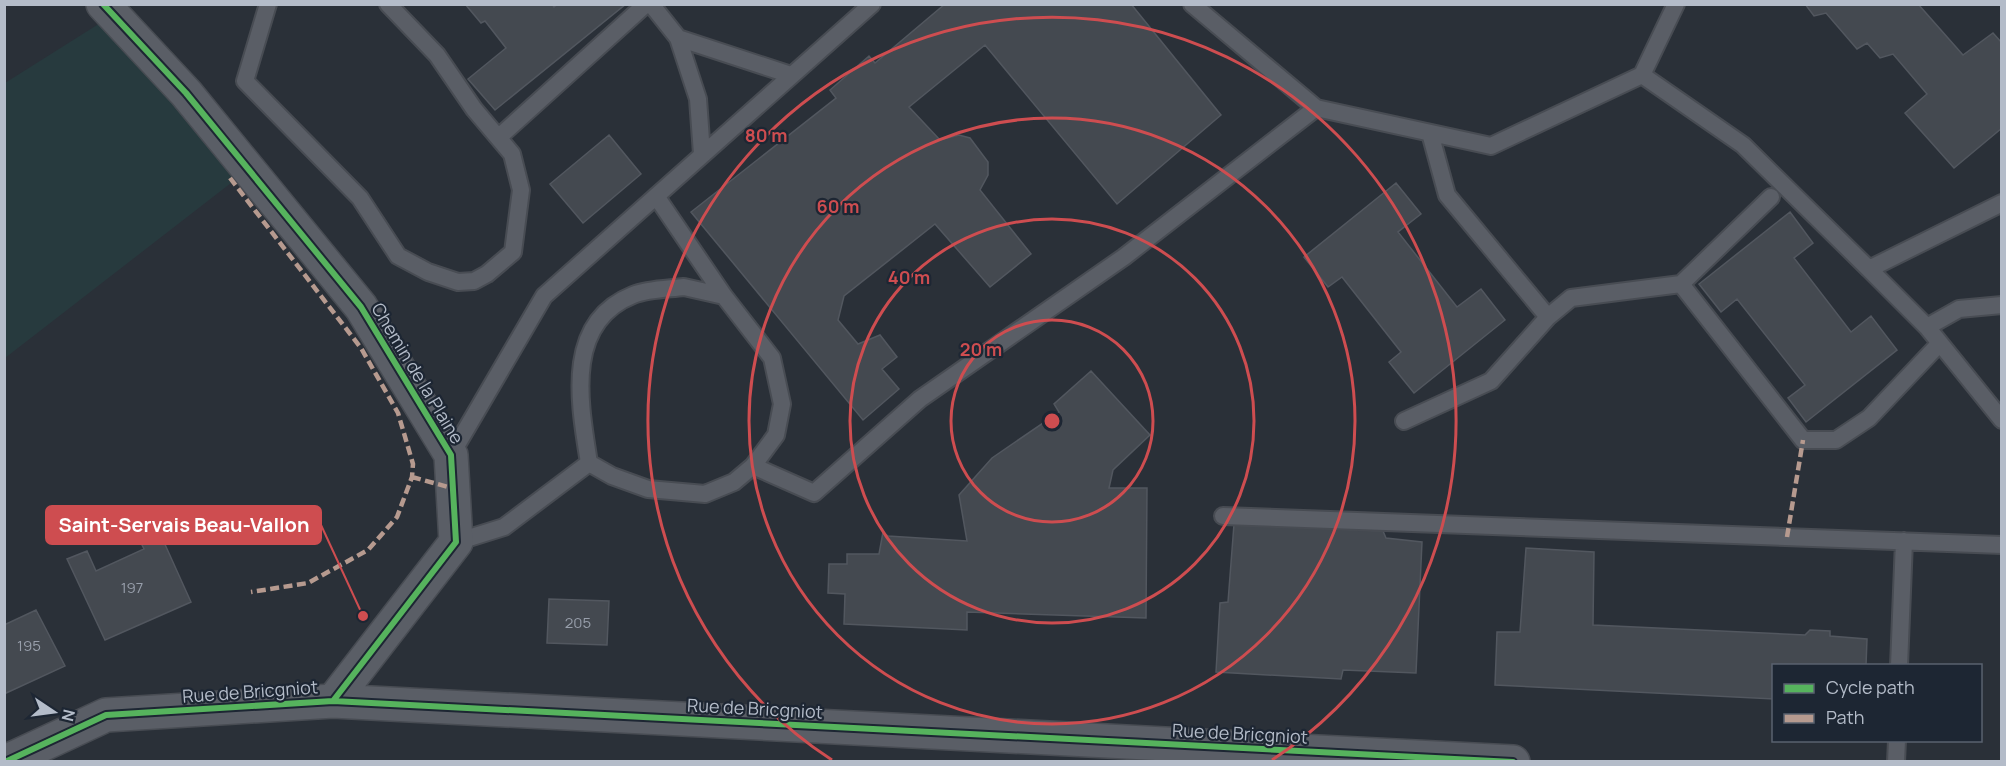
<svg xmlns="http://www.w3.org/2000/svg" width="2006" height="766" viewBox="0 0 2006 766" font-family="Manrope,sans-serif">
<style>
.green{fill:#273a3e}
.building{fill:#444950;stroke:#52575f;stroke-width:1.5}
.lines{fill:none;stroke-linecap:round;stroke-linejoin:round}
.lane-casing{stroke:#484c53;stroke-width:20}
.street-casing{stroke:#484c53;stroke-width:36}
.lane{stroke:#5a5e66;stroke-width:16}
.street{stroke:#5a5e66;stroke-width:33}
.quiet{stroke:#b69a8f;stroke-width:4.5;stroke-dasharray:9 4.5;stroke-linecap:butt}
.cycleway-casing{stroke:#1d2633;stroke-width:10}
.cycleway{stroke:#56b35d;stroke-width:6}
.ring{fill:none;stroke:#ce4d50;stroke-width:3}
.labels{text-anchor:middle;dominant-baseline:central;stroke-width:4.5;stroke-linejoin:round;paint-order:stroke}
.number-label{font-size:15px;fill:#989fab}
.street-label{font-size:18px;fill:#b4bcc9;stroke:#1d2633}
.centre{fill:#ce4d50;stroke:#1d2633;stroke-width:3}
.ring-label{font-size:18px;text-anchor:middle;font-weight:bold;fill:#ce4d50;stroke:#1d2633;stroke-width:4.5;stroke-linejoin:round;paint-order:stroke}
.leader{fill:none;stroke:#ce4d50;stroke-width:2}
.callout-dot{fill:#ce4d50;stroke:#1d2633;stroke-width:2}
.callout{fill:#ce4d50;stroke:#ce4d50;stroke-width:2}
.callout-label{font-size:20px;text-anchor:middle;font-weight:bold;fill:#fff}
</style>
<rect width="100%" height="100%" fill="#2a3038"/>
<path class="green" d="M105 20 240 176 5 358V83Z"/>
<path class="building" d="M465 4H552L554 7 558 4H626L495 110 468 79 506 48 485 21 481 23Z
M945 4H1131L1221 115 1117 204 985 45 909 107 940 140 959 135 970 138 988 162V175L980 190 1031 254 990 287 935 224 844 296 838 320 858 344 880 335 897 357 882 369 899 389 863 420 691 212 836 98 830 90 869 56 875 63Z
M1805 4H1918L1963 55 1993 33 2002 43V128L1954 168 1905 113 1927 94 1893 54 1880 58 1867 43 1857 49 1826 13 1814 16Z
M609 135 641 174 583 223 550 184Z
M1396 183 1421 214 1398 232 1457 307 1481 289 1505 320 1414 393 1389 362 1401 352 1342 277 1328 287 1304 257Z
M1790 212 1813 243 1794 258 1851 332 1871 316 1897 350 1806 422 1788 398 1805 385 1737 299 1721 312 1699 284Z
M1091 371 1150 435 1113 470 1109 488H1147L1146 618 967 612V630L844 624 845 594 828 593 829 564H847V554H879L883 532 888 536 967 541 959 495 992 458 1059 412 1054 404Z
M154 520 191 602 105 640 67 559 87 551 96 571 144 549 133 527Z
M1234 524 1383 531 1386 538 1422 542 1416 673 1343 670 1341 679 1216 672 1220 603 1228 602Z
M1526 548 1594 552 1593 625 1805 635 1810 630 1830 631V636L1867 639 1866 666H1774V699L1495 685 1497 632H1520Z
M549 599 609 601 607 645 547 643Z
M36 610 65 666 4 694V625Z"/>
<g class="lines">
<g class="lane-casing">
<path id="lane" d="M268 4 245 81 360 198 398 256 428 272 458 282 474 281 487 274 513 252 521 190 512 154 474 109 437 55 388 4
M651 4 678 38 791 75
M1192 4 1316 108 1491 146 1642 75 1676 4
M678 38 698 99 702 154
M1642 75 1743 145 1869 269 2002 203
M499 137 646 4
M656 196 724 296
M1869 269 1927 327 2002 420
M1681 284 1803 440H1836L1869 418 1940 343
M684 287 724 296 772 358 782 404 776 435 753 466 734 482 705 494 648 489 612 476 589 463C580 405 563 323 633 295 648 289 668 289 684 287Z
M1548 317 1571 298 1681 284 1771 197
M1927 327 1959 309 2002 305
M1404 421 1491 381 1548 317 1447 195 1430 133
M451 455 544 296 872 4
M753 466 814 493 920 399 1124 257 1316 108
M1223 516 2002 545
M456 542 504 527 589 463
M1899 666 1904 541
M1896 762 1897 740"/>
</g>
<g class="street-casing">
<path id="street" d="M103 4 186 93 361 307 451 455 456 542 333 701
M5 762 106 715 333 701 1513 762"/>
</g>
<use href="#lane" class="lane"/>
<use href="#street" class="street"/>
<path class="quiet" d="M230 178 361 348 398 413 413 464 412 477 397 517 368 550 308 583 251 592
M412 477 452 488
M1787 537 1803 440"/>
<g class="cycleway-casing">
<path id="cycleway" d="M103 4 186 93 361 307 451 455 456 542 333 701
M5 762 106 715 333 701 1513 762"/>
</g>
<use href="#cycleway" class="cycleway"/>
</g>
<g class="ring">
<circle cx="1052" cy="421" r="101"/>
<circle cx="1052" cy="421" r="202"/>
<circle cx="1052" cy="421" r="303"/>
<path d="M832 760A404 404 0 1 1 1272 760"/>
</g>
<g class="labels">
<g class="number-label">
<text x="132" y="587">197</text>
<text x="578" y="622">205</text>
<text x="29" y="645">195</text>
</g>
<g class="street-label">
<text transform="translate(418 373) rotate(59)">Chemin de la Plaine</text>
<text transform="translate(250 691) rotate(-4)">Rue de Bricgniot</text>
<text transform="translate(755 708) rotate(3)">Rue de Bricgniot</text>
<text transform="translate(1240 733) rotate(3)">Rue de Bricgniot</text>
</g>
</g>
<circle cx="1052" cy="421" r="9" class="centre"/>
<g class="ring-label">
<text x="766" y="142">80 m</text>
<text x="838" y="213">60 m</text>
<text x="909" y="284">40 m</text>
<text x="981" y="356">20 m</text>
</g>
<path class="leader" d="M363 616L321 525"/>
<circle class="callout-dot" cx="363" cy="616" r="6"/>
<rect class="callout" x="46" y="506" width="275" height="38" rx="6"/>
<g class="callout-label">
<text x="184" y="532">Saint-Servais Beau-Vallon</text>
</g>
<rect width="2006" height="766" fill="none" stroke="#b4bcc9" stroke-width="12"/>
<rect x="1772" y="664" width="210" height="78" fill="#1d2633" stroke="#59626f" stroke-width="1.5"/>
<rect x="1784" y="684" width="30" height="9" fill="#56b35d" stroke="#59626f" stroke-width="1.5"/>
<text x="1826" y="694" font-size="18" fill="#b4bcc9">Cycle path</text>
<rect x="1784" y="714" width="30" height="9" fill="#b69a8f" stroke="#59626f" stroke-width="1.5"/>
<text x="1826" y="724" font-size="18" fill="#b4bcc9">Path</text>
<g transform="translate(54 712) rotate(103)" stroke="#1d2633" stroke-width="4.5" paint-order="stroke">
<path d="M0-4.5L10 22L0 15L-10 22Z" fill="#b4bcc9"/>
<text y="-9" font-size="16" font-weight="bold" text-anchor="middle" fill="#b4bcc9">N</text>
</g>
</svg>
